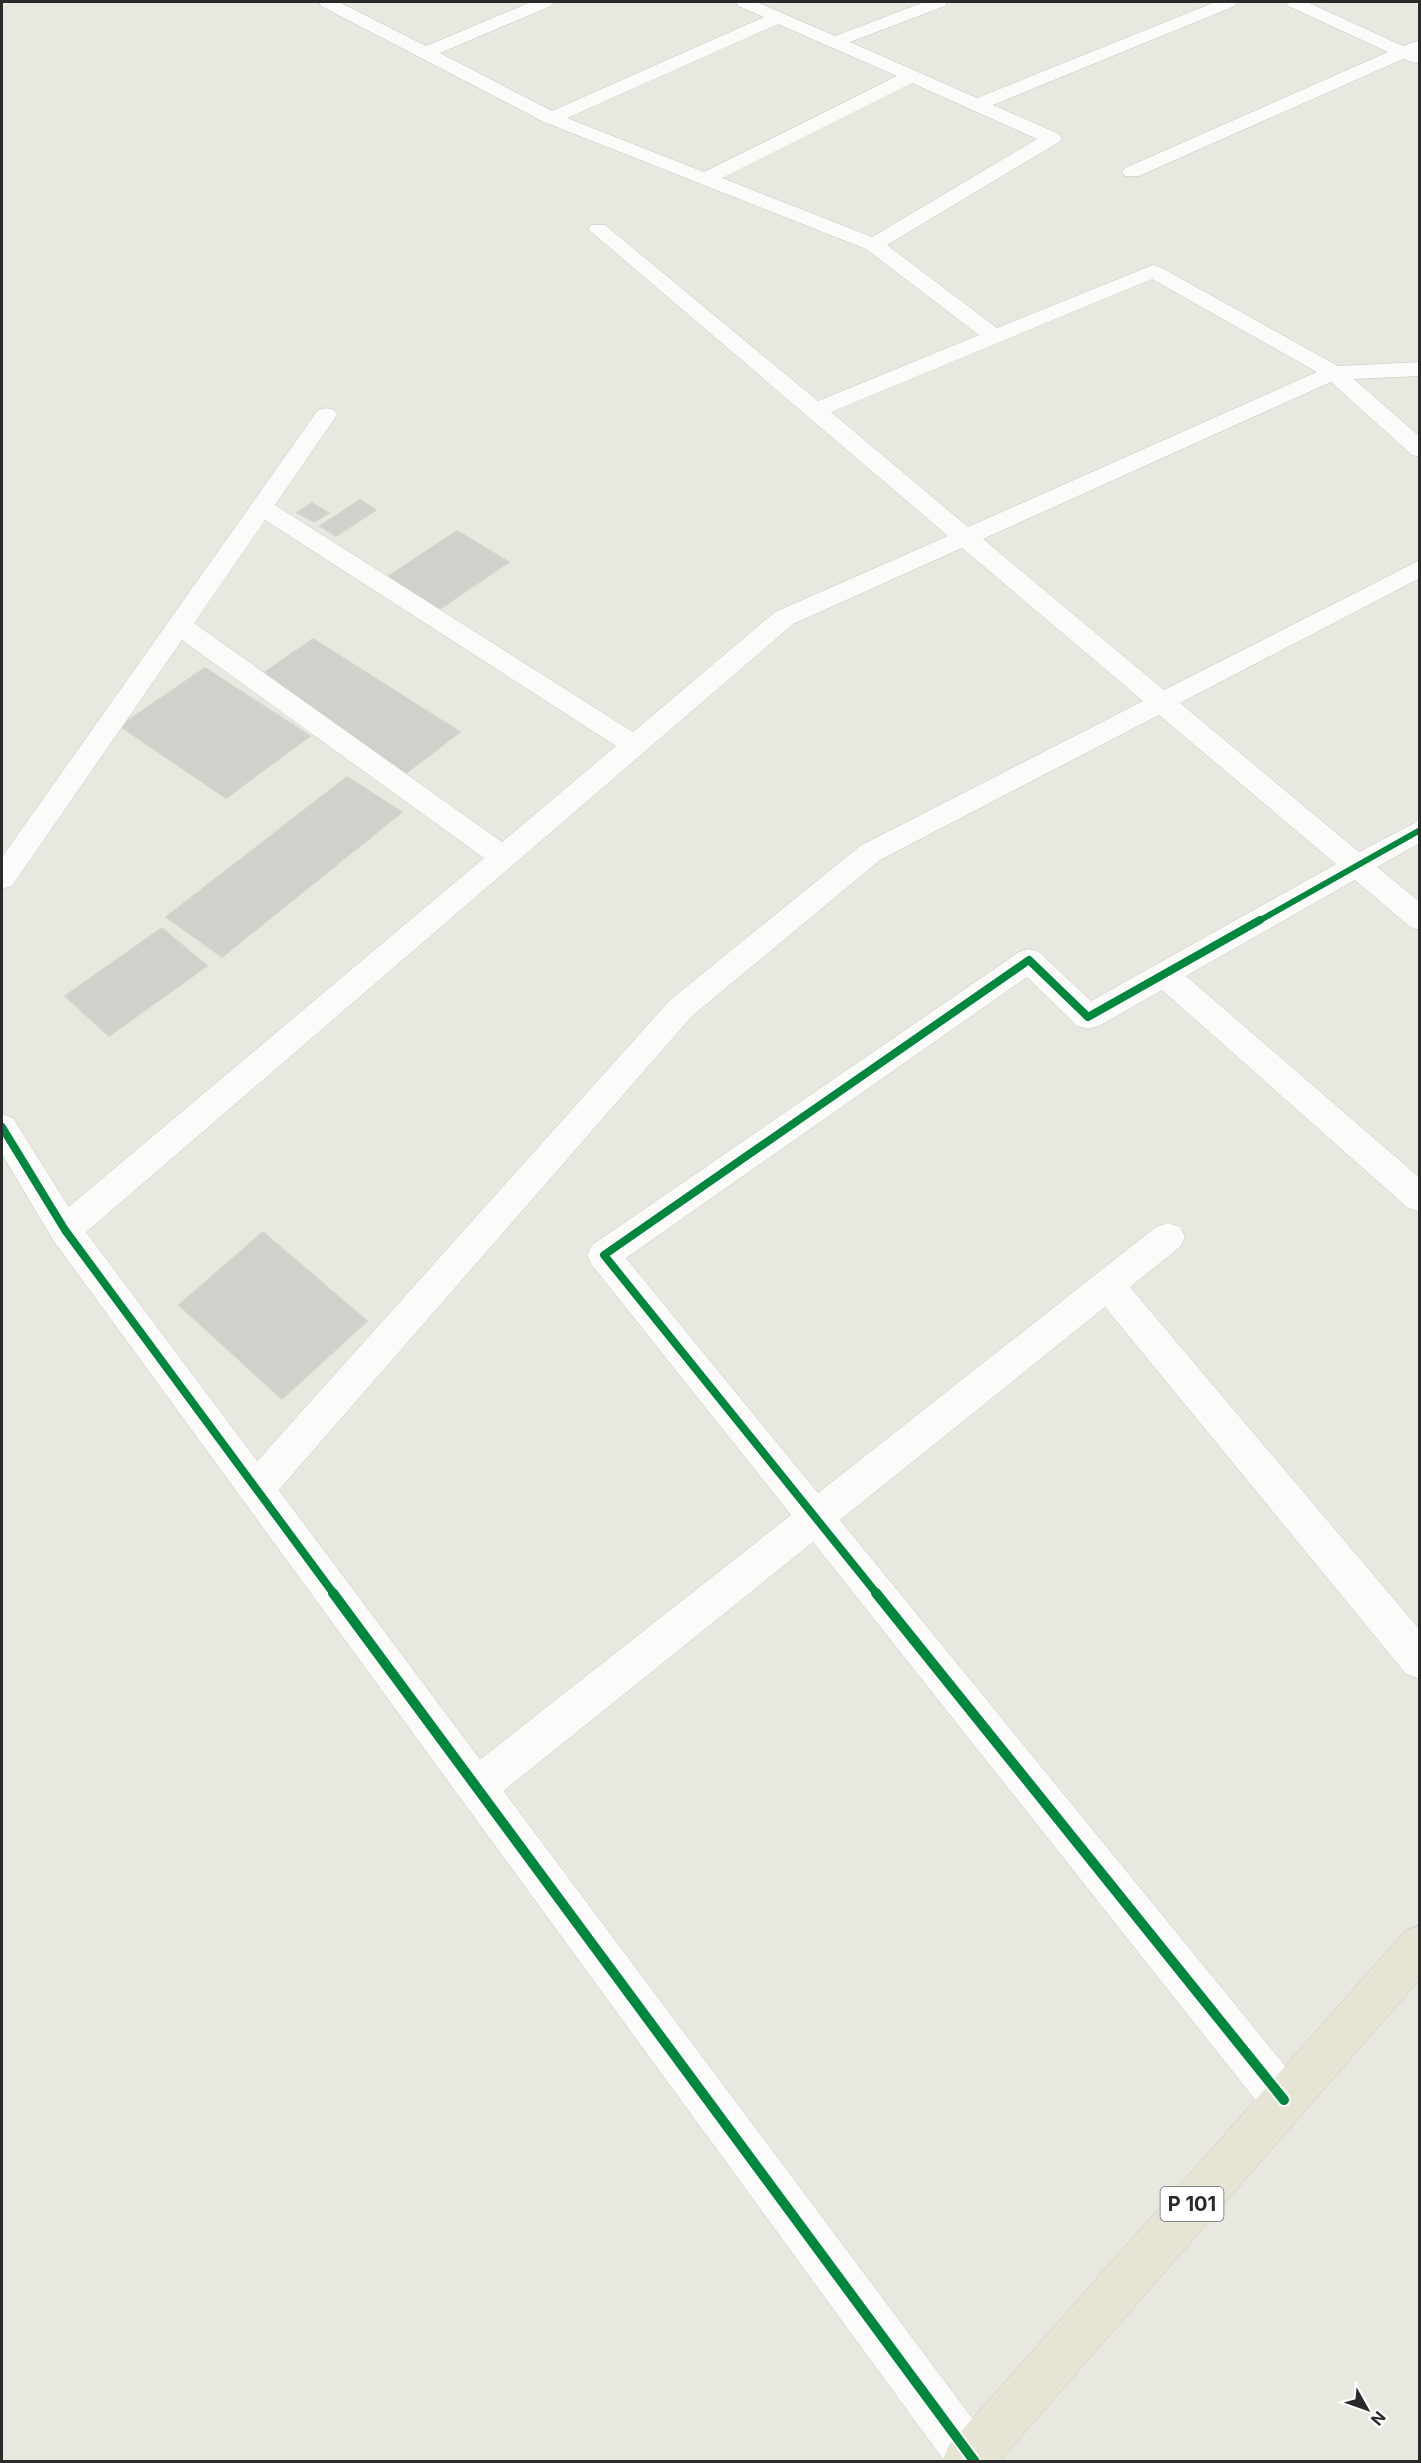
<svg xmlns="http://www.w3.org/2000/svg" width="1421" height="2463" viewBox="0 0 1421 2463" font-family="Inter,sans-serif">
<style>
.building{fill:#d1d0cb;stroke:#d3d2cc;stroke-width:1.5}
.lines{fill:none;stroke-linecap:round;stroke-linejoin:round}
.street-casing{stroke:#c6c5c5;stroke-width:1}
.secondary-casing{stroke:#c6c5c5;stroke-width:1}
.primary-casing{stroke:#c4c4c1;stroke-width:1}
.street{fill:#fcfbfa;fill-rule:evenodd}
.secondary{fill:#fcfbfa;fill-rule:evenodd}
.primary{fill:#e6e5d3;fill-rule:evenodd}
.cycleway-far2-casing{stroke:#fff;stroke-width:9}
.cycleway-far1-casing{stroke:#fff;stroke-width:11}
.cycleway-casing{stroke:#fff;stroke-width:14}
.cycleway-far2{stroke:#00873e;stroke-width:6}
.cycleway-far1{stroke:#00873e;stroke-width:8}
.cycleway{stroke:#00873e;stroke-width:10}
.labels{text-anchor:middle;dominant-baseline:central;stroke-width:6;stroke-linejoin:round;paint-order:stroke}
.shield{fill:#fff;stroke:#6a6a6a;stroke-width:1.5}
.shield-label{font-size:20px;font-weight:bold;fill:#2a2a2a}
</style>
<rect width="100%" height="100%" fill="#e8e7e0"/>
<path class="building" d="M360 500 376 510 336 536 320 526Z
M312 503 329 513 314 522 297 513Z
M457 531 509 562 438 610 386 578Z
M313 639 460 732 406 773 258 677Z
M205 668 310 736 226 798 120 726Z
M347 777 402 812 222 957 166 917Z
M162 928 207 966 109 1036 65 996Z
M263 1232 367 1321 282 1399 179 1305Z"/>
<g class="lines">
<g class="street-casing">
<path id="street" d="M319 2H339L426 46 531 2H553L551 6 440 53 552 111 764 17 738 6 736 2H757L835 36 924 2H947L945 6 850 42 977 98 1215 2H1237L1235 6 993 105 1059 134 1062 138 1059 142 887 245 997 328 1153 265 1160 267 1338 366 1420 362V376L1354 379 1420 437V457L1412 455 1331 382 983 539 1164 690 1420 560V578L1180 703 1359 852 1420 820V843L1377 867 1420 902V930L1410 927 1355 880 1186 976 1420 1178V1212L1408 1208 1162 990 1099 1026 1088 1029 1077 1026 1027 977 626 1258 818 1493 1156 1227 1168 1223 1180 1227 1185 1237 1180 1247 1130 1287 1420 1630V1679L1406 1674 1105 1307 840 1520 1300 2084 1306 2100 1300 2116 1284 2122 1268 2116 813 1542 491 1801 477 1807 463 1801 457 1787 463 1773 791 1515 592 1265 587 1255 592 1245 1019 952 1029 949 1039 952 1091 1001 1336 864 1159 715 880 860 692 1016 270 1500 257 1505 244 1500 239 1488 244 1476 670 1000 860 846 1143 701 962 548 793 624 77 1240 65 1244 53 1240 49 1230 53 1220 484 858 182 640 12 886 2 889V857L318 410 326 408 334 410 337 415 275 505 633 732 775 612 948 536 588 229 591 225H605L818 401 979 335 866 249 544 122 321 6ZM778 24 897 76 704 172 567 118ZM912 83 1037 139 872 237 722 178ZM1152 279 1317 372 968 527 831 412ZM265 520 616 746 502 842 194 623Z
M1286 2H1307L1403 46 1420 40V62L1415 63 1403 59 1139 176H1125L1122 172 1125 168 1388 52 1288 6Z"/>
</g>
<g class="secondary-casing">
<path id="secondary" d="M2 1114 13 1118 77 1220 987 2438 994 2455 992 2462H945L53 1240 2 1154Z"/>
</g>
<g class="primary-casing">
<path id="primary" d="M1420 1925V1979L999 2462H942L949 2445 1405 1931Z"/>
</g>
<use href="#street" class="street"/>
<use href="#secondary" class="secondary"/>
<use href="#primary" class="primary"/>
<g class="cycleway-far2-casing">
<path id="cycleway-far2" d="M1257 922 1420 830"/>
</g>
<g class="cycleway-far1-casing">
<path id="cycleway-far1" d="M2 1127 65 1230 334 1594
M877 1594 604 1255 1029 960 1088 1017 1260 920"/>
</g>
<g class="cycleway-casing">
<path id="cycleway" d="M333 1593 975 2462
M876 1593 1284 2100"/>
</g>
<use href="#cycleway-far2" class="cycleway-far2"/>
<use href="#cycleway-far1" class="cycleway-far1"/>
<use href="#cycleway" class="cycleway"/>
</g>
<g class="labels">
<rect class="shield" x="1160.5" y="2187" width="63" height="34" rx="4.5"/>
<g class="shield-label">
<text x="1192" y="2204">P 101</text>
</g>
</g>
<rect width="1421" height="2463" fill="none" stroke="#2a2a2a" stroke-width="6"/>
<g transform="translate(1367 2409) rotate(130)" stroke="#ffffff" stroke-width="4.5" paint-order="stroke">
<path d="M0-4.5L10 22L0 15L-10 22Z" fill="#2a2a2a"/>
<text y="-9" font-size="16" font-weight="bold" text-anchor="middle" fill="#2a2a2a">N</text>
</g>
</svg>
